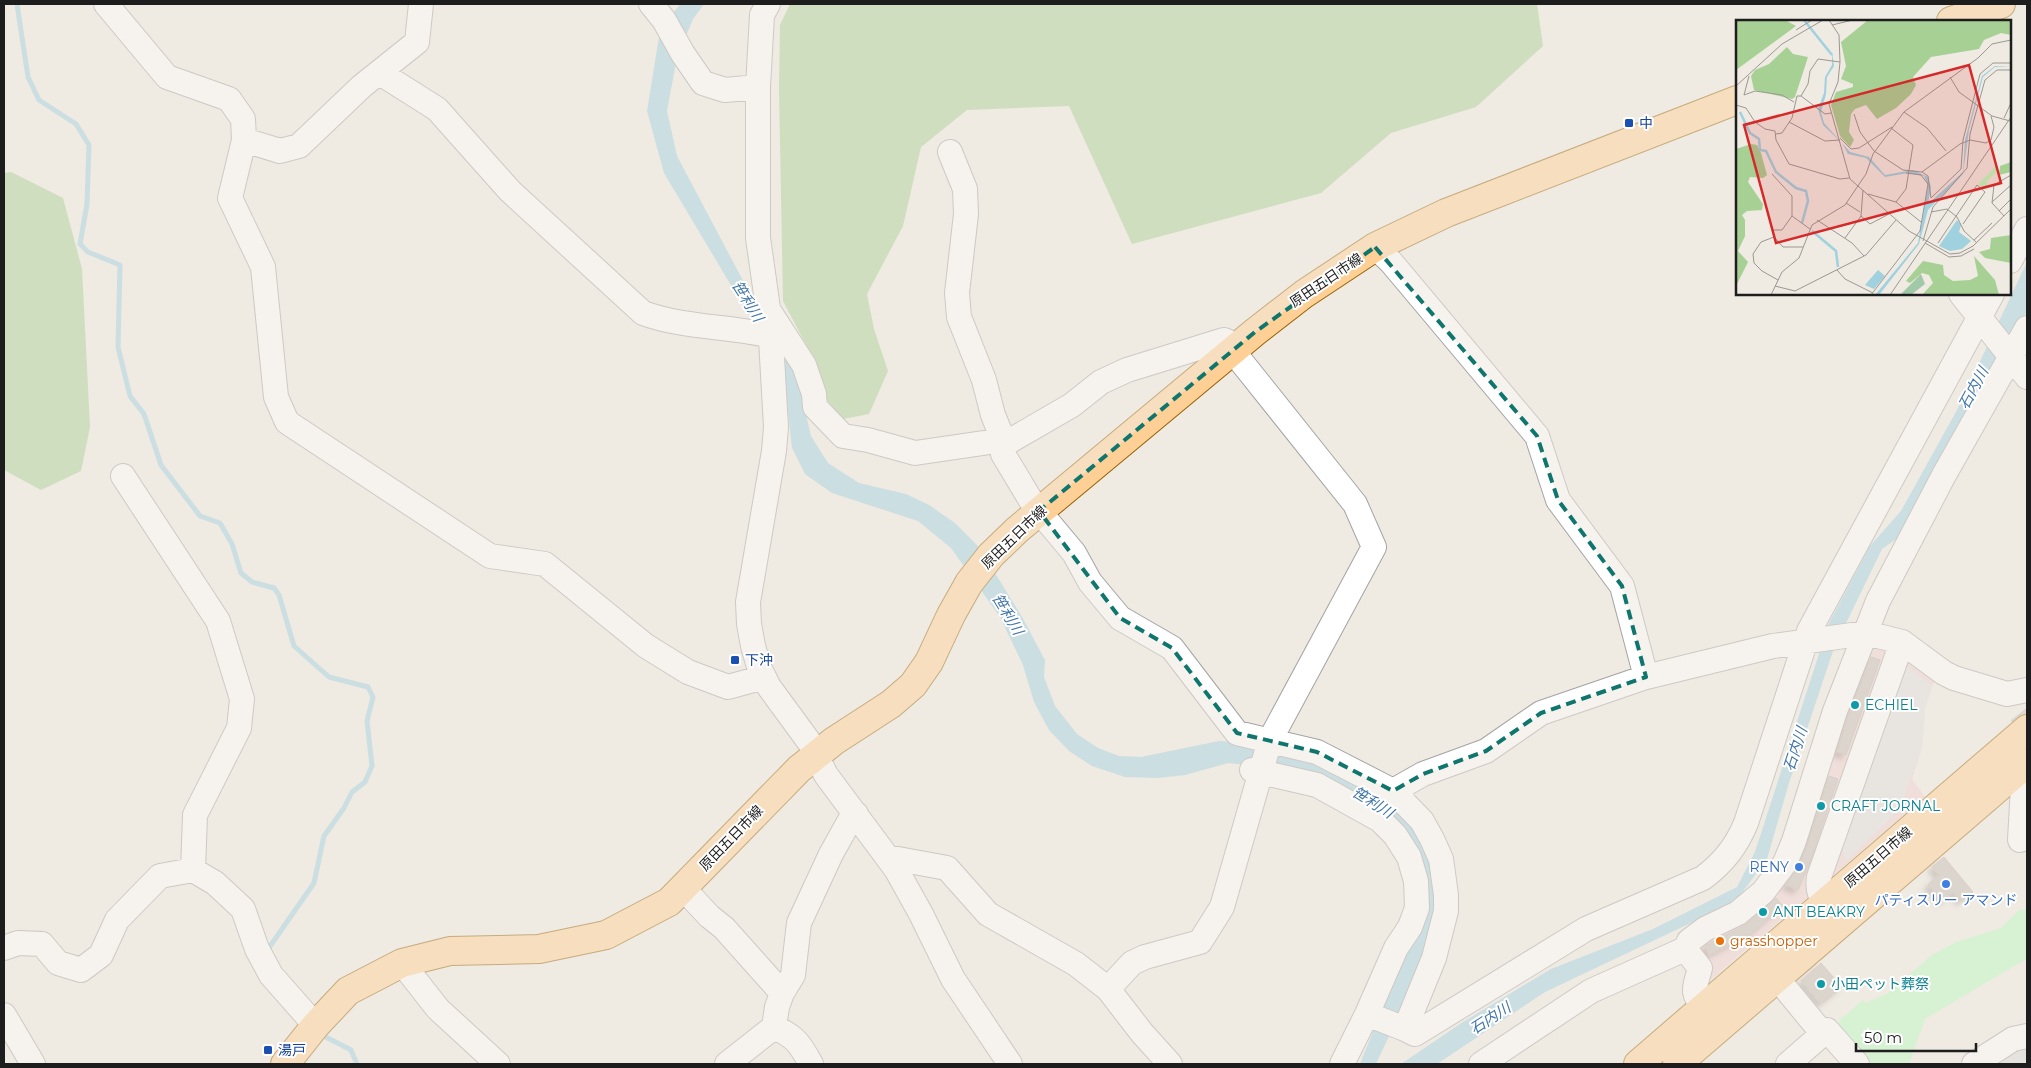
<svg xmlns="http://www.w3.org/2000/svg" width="2031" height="1068" viewBox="0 0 2031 1068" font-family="Montserrat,'Noto Sans JP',sans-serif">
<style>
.residential{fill:#dbdada}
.commercial{fill:#f1d0d0}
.forest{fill:#a7d094}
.park{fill:#bbfcc0}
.parking{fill:#e1e1e1}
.water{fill:#9fd1df}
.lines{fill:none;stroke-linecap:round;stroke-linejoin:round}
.stream{stroke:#9fd1df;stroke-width:5}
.building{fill:#c6bcb5;stroke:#c1b0a3;filter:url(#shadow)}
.minor-tunnel{stroke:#c5c1bb;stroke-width:24;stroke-dasharray:24 12;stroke-linecap:butt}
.minor-casing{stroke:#a4a4a4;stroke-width:26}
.major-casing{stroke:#956200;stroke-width:30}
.minor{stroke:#fff;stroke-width:24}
.major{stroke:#ffd096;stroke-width:28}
.marked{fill:none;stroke:#0f766e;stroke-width:4;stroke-dasharray:10 6;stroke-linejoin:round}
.transit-dot{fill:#1a4fb4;stroke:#fff;stroke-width:2}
.culture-dot{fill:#0f9aa8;stroke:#fff;stroke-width:2}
.shop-dot{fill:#3f7fe0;stroke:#fff;stroke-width:2}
.food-dot{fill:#e8710a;stroke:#fff;stroke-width:2}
.labels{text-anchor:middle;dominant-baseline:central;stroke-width:4;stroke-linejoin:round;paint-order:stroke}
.transit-label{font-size:14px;fill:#164399;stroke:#fff;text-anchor:start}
.street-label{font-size:14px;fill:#1d1d1d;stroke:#fff}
.culture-label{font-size:14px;fill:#0d838f;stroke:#fff;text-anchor:start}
.shop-label{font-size:14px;fill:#366cbe;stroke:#fff;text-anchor:end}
.food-label{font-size:14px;fill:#c56008;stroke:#fff;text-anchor:start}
.water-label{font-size:15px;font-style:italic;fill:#4277a9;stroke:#fff}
.inset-river{fill:none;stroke:#9fd1df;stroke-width:2.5}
.inset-road{fill:none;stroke:#9b9893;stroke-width:1}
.view{fill:#d62828;fill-opacity:0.15;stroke:#d62828;stroke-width:2.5}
.inset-edge{fill:none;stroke:#1d1d1d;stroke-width:2.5}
</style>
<defs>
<filter id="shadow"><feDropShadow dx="-4.5" dy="4.5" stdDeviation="2.5" flood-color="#0004"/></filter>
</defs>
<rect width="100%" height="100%" fill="#efeae2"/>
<path class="residential" d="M2027 1042V1064H1988Z"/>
<path class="commercial" d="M1865 646 1897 649 1937 679 1932 686 1925 709 1922 747 1912 779 1925 797 1700 989 1692 945 1764 897Z"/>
<path class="forest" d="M790 4H1537L1543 46 1476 107 1391 133 1321 193 1132 244 1069 106 967 110 921 147 903 226 867 294 874 329 888 371 869 414 843 419 827 400 812 356 783 301 779 88 780 25Z
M11 172 63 198 82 269 90 427 81 471 41 490 4 470V173Z"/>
<path class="park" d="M2027 909 2026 959 1925 1019 1909 1064H1869L1836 1026 1841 1019 1863 1000 1865 1003 1887 994 1932 955 1956 942 2001 928 2019 910Z"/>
<path class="parking" d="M1901 661 1932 686 1925 709 1922 747 1899 810 1845 862 1841 830Z"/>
<path class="water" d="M680 4H704L693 19 677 57 667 111 677 156 758 309 804 376 805 410 811 436 828 463 859 483 906 494 929 505 955 523 979 547 1022 617 1045 660 1044 677 1055 706 1077 734 1098 748 1119 756 1141 757 1219 741 1258 743 1317 759 1373 787 1409 817 1433 853 1439 894 1433 942 1376 1064H1360L1416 924 1400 835 1269 767 1228 763 1185 775 1158 778 1125 777 1092 766 1069 751 1049 730 1034 702 1023 665 1000 617 951 548 918 521 832 493 805 474 792 448 784 374 664 173 647 111 660 31Z
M2027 262V311L1963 418 1899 537 1882 549 1834 648 1789 783 1767 859 1735 902 1545 992 1437 1064H1401L1463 1022 1551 969 1653 929 1737 887 1755 852 1829 623 1870 546 1901 511 1957 410Z"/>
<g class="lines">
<path class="stream" d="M17 4 28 77 39 100 76 124 89 145 87 204 80 244 88 252 120 265 118 347 130 396 144 414 161 465 200 516 220 523 232 544 241 573 252 582 274 588 279 595 294 646 329 677 368 687 373 697 367 721 372 766 365 782 352 792 344 808 324 836 314 883 266 952
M320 1034 351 1050 357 1064"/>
</g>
<path class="building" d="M1871 657 1880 660 1846 755 1837 752 1848 716Z
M1829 776 1838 779 1809 865 1798 890 1786 885 1798 868 1807 846Z
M1944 857 1973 892 1961 901 1953 892 1942 902 1928 885 1939 875 1932 867Z
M1776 898 1783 906 1751 934 1709 955 1705 946 1747 924Z
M1821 963 1842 987 1821 1004 1801 981Z"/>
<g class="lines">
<path class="minor-tunnel" d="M2020 713 2027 722"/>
<g class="minor-casing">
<path id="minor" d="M106 4 167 77 229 99 243 119 244 140 230 198 263 267 276 397 287 422 490 556 545 564 646 646 688 672 728 687 764 677
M651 4 664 20 683 54 703 83 725 90 758 87
M768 4 762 15 758 87V238L770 322 776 427 774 451 748 602 749 624 753 646 759 667 769 687 810 743 826 775 896 869 921 914 953 979 1010 1064
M380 73 437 109 510 191 643 313C684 328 729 326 771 336
M244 140 280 151 299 146 362 86 417 42 421 4
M950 152 965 189 966 214 957 293 959 317 984 380 993 415 1002 437 1003 454 1033 504 1074 553 1090 582 1120 618 1172 648 1237 733 1317 752 1393 791 1422 821 1432 839 1441 859 1446 895V911L1434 958 1405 1029 1415 1034 1586 929 1703 878C1723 863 1736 847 1746 823L1809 631 1992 294
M1375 247 1391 262 1537 436 1558 500 1622 586 1646 677
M2010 261 2027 229
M1961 294 2027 377
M771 314 804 365 814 394 815 407 843 436 868 440 915 453 997 441 1003 445 1072 405 1101 382 1127 370 1224 340 1238 346
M123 476 218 621 242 699 239 728 195 815 193 870
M2004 761 2019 778 2023 786 2020 840
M1252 770 1317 785 1380 820 1395 835 1409 857 1416 881 1417 908 1410 927 1396 948 1367 1014 1342 1064
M1393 791 1423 774 1486 751 1541 713 1646 677 1773 646 1866 633 1902 642 1944 673 1954 678 2007 694 2027 690
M887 857 947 868 988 914 1076 964 1108 989 1142 1033 1170 1064
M683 888 709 916 724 928 782 993
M1825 903C1819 895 1817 888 1819 877L1902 642
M4 948 18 943 42 944 58 963 81 970 101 955 117 920 160 876 193 870 215 883 243 909 257 949 271 975 308 1017 317 1024
M1685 949 1700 968C1695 988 1690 991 1704 1008
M402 963 438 1009 498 1064
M1777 978 1823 1034
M1108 989 1132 963 1145 957 1200 942 1222 907 1270 740 1374 547 1355 504 1232 350
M1367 1014 1405 1029
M4 1015 33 1064
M774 1027C796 1037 800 1044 811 1064
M727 1064 774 1027 777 1007 782 993 793 975 799 923 831 854 850 820 856 814
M1481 1064 1591 991 1685 949 1689 941 1705 929 1738 913 1763 892 1785 863 1794 841 1835 711 1878 601 1944 475 2027 328
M1788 1064 1827 1030 1857 1064
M1974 1064 2013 1039 2027 1036"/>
</g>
<g class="major-casing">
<path id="major" d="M1951 21 2001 4
M285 1064 316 1025 348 991 402 963 450 951 539 949 606 935 669 902 799 769 834 741 891 704 913 685 929 662 951 615 969 583 991 555 1017 530 1255 332 1304 294 1375 247 1446 213 1737 100
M1638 1064 2027 729
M1677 1064 2027 763"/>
</g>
<use href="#minor" class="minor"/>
<use href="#major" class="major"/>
</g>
<path d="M0 0H2031V1068H0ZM1375 247 1537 436 1558 500 1622 586 1646 677 1541 713 1486 751 1423 774 1393 791 1317 752 1237 733 1172 648 1120 618 1039 511 1255 332Z" fill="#efeae2" fill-opacity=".55" fill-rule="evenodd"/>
<path class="marked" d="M1375 247 1537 436 1558 500 1622 586 1646 677 1541 713 1486 751 1423 774 1393 791 1317 752 1237 733 1172 648 1120 618 1039 511 1255 332Z"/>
<g class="transit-dot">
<rect x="1624" y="118" width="10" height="10" rx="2.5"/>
<rect x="730" y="655" width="10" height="10" rx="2.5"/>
<rect x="263" y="1045" width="10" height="10" rx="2.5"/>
</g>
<g class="culture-dot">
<circle cx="1855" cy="705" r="5"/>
<circle cx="1821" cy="806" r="5"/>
<circle cx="1763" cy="912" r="5"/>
<circle cx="1821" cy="984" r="5"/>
</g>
<g class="shop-dot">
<circle cx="1799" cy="867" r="5"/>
<circle cx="1946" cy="884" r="5"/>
</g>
<circle class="food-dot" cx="1720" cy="941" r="5"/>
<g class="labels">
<g class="transit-label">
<text x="1639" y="123">中</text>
<text x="745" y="660">下沖</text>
<text x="278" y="1050">湯戸</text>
</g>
<g class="street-label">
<text transform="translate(1326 280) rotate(-34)">原田五日市線</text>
<text transform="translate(1014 537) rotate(-44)">原田五日市線</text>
<text transform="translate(731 838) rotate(-46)">原田五日市線</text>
<text transform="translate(1878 857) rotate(-41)">原田五日市線</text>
</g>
<g class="culture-label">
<text x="1865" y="705">ECHIEL</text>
<text x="1831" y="806">CRAFT JORNAL</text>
<text x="1773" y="912">ANT BEAKRY</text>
<text x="1831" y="984">小田ペット葬祭</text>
</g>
<g class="shop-label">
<text x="1789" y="867">RENY</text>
<text x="1946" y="900" text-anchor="middle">パティスリー アマンド</text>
</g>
<g class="food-label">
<text x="1730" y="941">grasshopper</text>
</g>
<g class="water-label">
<text transform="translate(748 301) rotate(58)">笹利川</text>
<text transform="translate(1973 388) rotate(-62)">石内川</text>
<text transform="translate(1008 614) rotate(59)">笹利川</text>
<text transform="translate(1795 749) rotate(-72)">石内川</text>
<text transform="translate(1373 802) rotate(32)">笹利川</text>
<text transform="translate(1490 1018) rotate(-33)">石内川</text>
</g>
</g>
<g transform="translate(1736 20)">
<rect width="275" height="275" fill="#efeae2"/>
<path d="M0 0H49L60 6 0 50ZM132 0H275V15L265 13 248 20 243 29 195 37 177 57 180 65 175 74 160 88 141 99 130 85 119 89 115 94 113 112 118 120 114 127 104 116 95 85 100 72 117 67V64L105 59 110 46 105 22ZM51 27 57 34 72 37 59 77 56 79 18 70 15 56 19 50 33 44ZM15 124 21 125 25 133 31 155 27 158 14 157 12 162 27 184 26 190 11 191 6 195 9 200V216L2 231 12 242 0 266V129ZM275 142V152L263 155 264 146ZM275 215V243L249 238 243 232 254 229 255 218ZM238 236 259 260 263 275H186L197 263 193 255 186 253 174 263 170 261 187 241 207 245 208 255 217 261 234 260 242 256Z" fill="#a7d094"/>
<path d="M185 254 189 264 175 275H164Z" fill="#a2c9a7"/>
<path d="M261 145V151L251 161V170L242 164Z" fill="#bbfcc0"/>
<path d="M96 32 98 46 91 57 90 74 85 92 88 103 114 132 133 137 149 155 177 150 192 157 195 167 192 184 227 152 229 120 246 56 259 46 275 47H259L247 57 233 110 227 154 192 190 183 224 143 275H139L182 223 192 166 188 156 172 153 149 157 130 138 112 134 106 123 87 105 82 89 88 73 89 57 96 45ZM221 200 225 205 223 212 235 221 226 229 214 231 203 226ZM142 250 149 256 138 269 129 265Z" fill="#9fd1df"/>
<path class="inset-river" d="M68 0 96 35M4 92 14 113 23 119 24 130 30 131 40 152 60 168 70 171 72 181 66 203M76 211 100 231 102 247"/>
<path class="inset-road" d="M93 0 103 15 104 42 102 62 93 84 114 159 173 211 214 234 224 233 237 226 275 189M96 5 117 0M60 10 76 0M13 56 8 75 19 71 46 75 58 82M214 57 223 72 256 96 274 101M0 66 46 24 87 0M65 76 72 64 74 51 82 39 104 42M0 85 10 88 19 102 29 109 39 111 40 120 53 144 104 159 113 158M168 92 191 108 210 131M118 94 124 112 138 131 167 150 186 152 192 156 195 178 225 149 227 120 244 54 257 43H275M268 98 275 83M53 102 89 121 104 120M155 108 177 125 170 169 160 182M40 114 46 113 56 98 61 76H65L89 94 95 93M104 118 115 129 123 128 156 107M186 152 224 124 234 120 250 123 255 120 258 107 255 96M36 154 56 176V196M132 174 160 182 185 202M256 182 275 165M110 183 124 192M263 191 275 179M195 192 211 189 221 197 228 211 241 223M56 196 46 210H37L38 217 47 227H67M56 196 74 209M125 196 134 204 153 194M268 196 256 183 258 165 275 155M81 200 116 223 128 236M38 217 25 222 17 234 18 243 26 251 42 260M109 218 125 196 127 170M238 220 256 203M187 221 197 187 231 148 234 114 249 60 261 50H275M189 223 213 237 225 236 238 229M202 223 241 165 249 172 227 204M101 250 109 259 137 273M39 266 59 271 130 235 160 200M35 275 46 252 63 238 76 205 109 185 130 154 137 134 168 92 242 38 256 24 275 20M135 275 184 211 192 164 185 155 170 153M154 275 275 97"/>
<path class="view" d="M233 45 265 163 40 223 8 105Z"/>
<rect width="275" height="275" class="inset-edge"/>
</g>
<rect width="2031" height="1068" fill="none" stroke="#1d1d1d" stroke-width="10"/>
<path d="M1856 1043v8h120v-8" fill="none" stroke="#1d1d1d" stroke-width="2.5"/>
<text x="1864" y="1043" font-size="15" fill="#1d1d1d" stroke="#ffffff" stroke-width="4" paint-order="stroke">50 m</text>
</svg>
